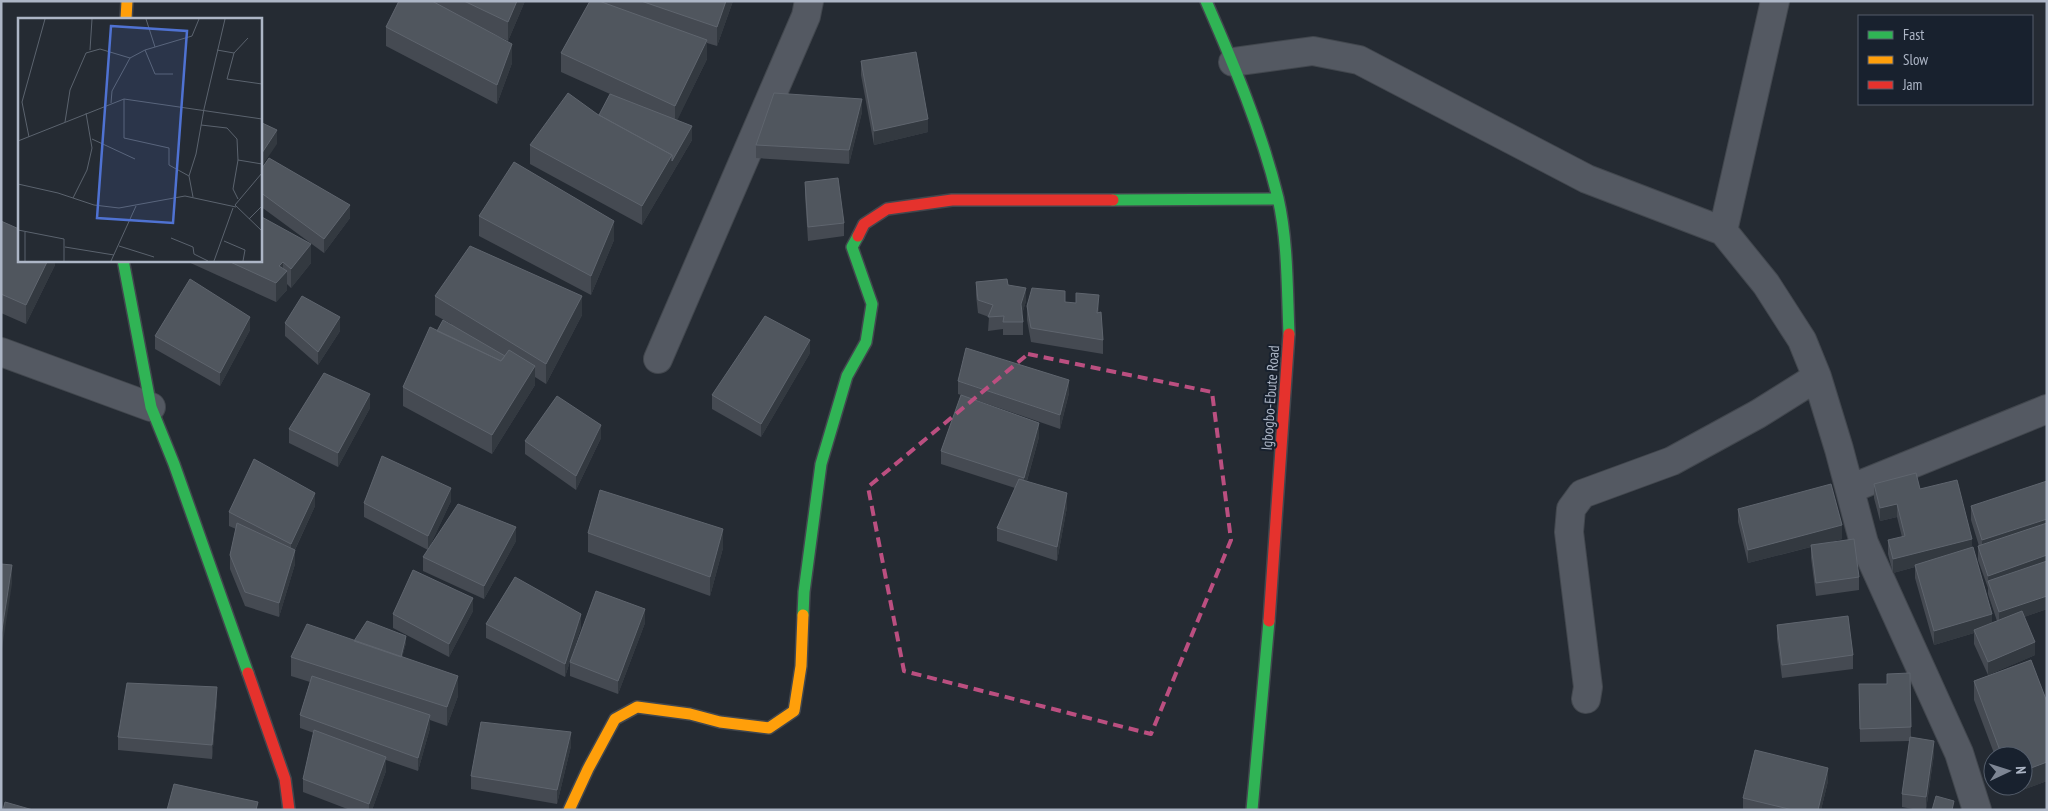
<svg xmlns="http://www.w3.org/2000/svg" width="2048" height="811" viewBox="0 0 2048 811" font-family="'PT Sans Narrow',sans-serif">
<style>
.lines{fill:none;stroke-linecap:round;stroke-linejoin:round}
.street-casing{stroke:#42474e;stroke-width:30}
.fast-casing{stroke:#42474e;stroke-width:14}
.slow-casing{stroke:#42474e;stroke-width:14}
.jam-casing{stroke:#42474e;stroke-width:14}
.street{stroke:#545962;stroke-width:28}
.fast{stroke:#30b455;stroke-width:11}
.slow{stroke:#ff9f0a;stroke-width:11}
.jam{stroke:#e5322d;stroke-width:11}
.wall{fill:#454a52}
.shaded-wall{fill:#333940}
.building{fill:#50565e;stroke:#5f656e}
.marked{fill:none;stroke:#bb4f80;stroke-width:4;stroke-dasharray:10 6;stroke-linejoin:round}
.labels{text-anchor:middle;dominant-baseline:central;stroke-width:4;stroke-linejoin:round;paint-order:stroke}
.street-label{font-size:15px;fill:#adb6c6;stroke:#18212e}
.inset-road{fill:none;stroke:#5b636e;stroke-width:1}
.view{fill:#4f72d2;fill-opacity:0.15;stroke:#4f72d2;stroke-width:2.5}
.inset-edge{fill:none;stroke:#adb6c6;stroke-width:2.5}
</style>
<rect width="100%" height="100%" fill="#252b33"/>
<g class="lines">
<g class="street-casing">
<path id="street" d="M1233 62 1313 51 1359 60 1587 179 1723 231 1766 284 1802 340 1817 377 1839 449 1864 543 1959 753 1977 810
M1723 231 1775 1
M1 352 151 407
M658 359 806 16 809 1
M1850 489 2047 409
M1586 699 1588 687 1569 532 1571 509 1582 494 1672 461 1758 414 1817 377"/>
</g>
<g class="fast-casing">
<path id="fast" d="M1206 1C1234 65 1261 129 1278 198 1288 242 1287 289 1289 334
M1113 200 1278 199
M123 260 151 407 174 464 248 673
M803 615 804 592 821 464 847 376 866 342 872 304 852 247 858 236
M1252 810 1269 621"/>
</g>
<g class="slow-casing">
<path id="slow" d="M126 19 127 1
M569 810 588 769 615 719 637 707 690 714 720 722 769 728 794 711 801 666 803 615"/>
</g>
<g class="jam-casing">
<path id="jam" d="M858 236 864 224 887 209 952 200H1113
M1269 621 1289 334
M248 673 285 779 289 810"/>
</g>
<use href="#street" class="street"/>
<use href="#fast" class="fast"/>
<use href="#slow" class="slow"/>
<use href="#jam" class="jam"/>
</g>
<path class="wall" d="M399 1H525L508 41 487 31 512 63 497 104 386 46V27Z
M590 1H733L717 46 707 43V59L677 120 692 140 642 225 530 164V145L599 115 610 94 561 72V53Z
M861 61 928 132 874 145 861 75Z
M862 112 849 164 756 158V145Z
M260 171 350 218 324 253 260 206Z
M805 182 844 223V236L808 241 805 196Z
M479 216 614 240 591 295 479 236Z
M1 221 55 260V265L26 324 1 313Z
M184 260H260L311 263 291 288 287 284V290L276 302Z
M976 282 1008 285 1026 301 1022 314 1023 322V335H1003V329L988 331 989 317 978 313 976 295Z
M435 296 582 315 546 384 535 377V385L492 454 403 406V387L437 331 451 324 435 315Z
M1065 302 1099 309 1098 312 1103 340V354L1031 342 1027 320V306Z
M285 323 340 331 318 365 285 336Z
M250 330 220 386 155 349V336Z
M810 353 761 437 712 409V395Z
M958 381 1069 393 1060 429 973 399 1039 437 1027 481 1067 507 1057 561 997 541V528L1015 488 941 464V451L961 395 958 394Z
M370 408 338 467 289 443V429Z
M601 438 576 490 525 454V441Z
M1874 484 1920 489 1972 548 1992 623 1997 621 1988 594V588L1978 560V546H1979L1971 520V506L2047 609 2024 617 2035 655 1988 675 1974 644V633L1934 645 1915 578V567L1893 573 1888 554V540L1902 537 1897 517 1880 521 1874 498Z
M451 501 428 550 364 517V503Z
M315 506 295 550V564L279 617 245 606 230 569V555L236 529 229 526V512Z
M1738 509 1842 539 1825 543 1859 577V590L1816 596 1811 558V547L1748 563 1738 522Z
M588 533 723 548 710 596 588 552Z
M516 541 484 599 423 571V557Z
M473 611 449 657 393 628V614Z
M645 623 618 694 570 676V662Z
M486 624 581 627 565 677 486 638Z
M1777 625 1853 655V669L1782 678 1777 639Z
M354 641 406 643 402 657 458 696 447 726 430 720V728L418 771 386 760V771L372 810H350L303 792V779L314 733 300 728V715L310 682 291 676V657Z
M2031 660 2047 702V781L2009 795 2006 786H2023V756H1995L1974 700V681Z
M1910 673 1911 737 1934 754 1926 810H1918L1902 807V794L1910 741 1860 742 1859 684H1887Z
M217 701 212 759 118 750V737Z
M571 746 557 804 471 789V776Z
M1828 781 1821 810H1743V798Z"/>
<path class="shaded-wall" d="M517 1H525L508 41V22Z
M726 1H733L717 46V27Z
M707 40V59L675 125V106Z
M512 44V63L497 104V85Z
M862 99V112L849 164V150Z
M928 119V132L874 145V131Z
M692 126V140L642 225V206L672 155Z
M277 130V144L260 169V156Z
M350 205V218L324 253V239Z
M614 221V240L591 295V276Z
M311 244V263L291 288V269Z
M48 260H55V265L26 324V305Z
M283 262V275L287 271V290L276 302V283L279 266Z
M1026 288V301L1021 318V304Z
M1099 295V309L1097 326V313Z
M582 296V315L546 384V364Z
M250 317V330L220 386V373Z
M340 317V331L318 365V352Z
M810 340V353L761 437V424Z
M535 366V385L492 454V435Z
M1069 380V393L1060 429V415Z
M370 394V408L338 467V453Z
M1039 423V437L1024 491V478Z
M601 425V438L576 490V476Z
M451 488V501L428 550V536Z
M315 493V506L291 558V544Z
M1067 493V507L1057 561V547Z
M1897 504V517L1880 521V508Z
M2047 519V532L1982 553V540Z
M1842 525V539L1748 563V550Z
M516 527V541L484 599V586Z
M723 529V548L710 596V577Z
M1972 539V553L1915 565V567L1893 573V559Z
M295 550V564L279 617V603Z
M2047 555V569L1988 581V576Z
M12 565V584L1 655V636Z
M2047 596V609L1999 626V612Z
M473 598V611L449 657V644Z
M645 609V623L618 694V681Z
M581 614V627L565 677V664Z
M1992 614V627L1974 630V633L1934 645V631Z
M406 636V643L399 670V663Z
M2035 642V655L1988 675V662Z
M458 676V696L447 726V707Z
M217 687V701L212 759V745Z
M430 715V728L418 771V758Z
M571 732V746L557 804V790Z
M1934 741V754L1926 810V797Z
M386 757V771L372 810H369V804Z
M2047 762V781L2009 795V786H2023V771Z
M1828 768V781L1821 810H1818Z"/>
<path class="building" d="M399 1H432L512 44 497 85 386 27Z
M464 1H517L508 22Z
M590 1H599L707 40 675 106 561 53Z
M641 1H726L717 27Z
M916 52 928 119 874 131 861 61Z
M568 93 597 114 672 155 642 206 530 145Z
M774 93 862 99 849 150 756 145Z
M610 94 692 126 672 161V155L599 115Z
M260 122 277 130 260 156Z
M269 158 350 205 324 239 260 192V171Z
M514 162 614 221 591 276 479 216Z
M838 178 844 223 808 227 805 182Z
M260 216 311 244 291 269 283 262 279 266 287 271 276 283 226 260H260Z
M1 221 19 229V260H48L26 305 1 294Z
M470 246 582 296 546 364 435 296Z
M190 279 250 317 220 373 155 336Z
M1007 279 1008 285 1026 288 1021 304 1023 322H1003L1004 316 988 317 993 305 978 300 976 282Z
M1032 288 1065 291V302L1076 303V293L1099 295 1097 313 1101 312 1103 340 1031 328 1027 306Z
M302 296 340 317 318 352 285 323Z
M765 316 810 340 761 424 712 395Z
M443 320 505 356 501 361 437 331Z
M430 327 501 361 509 350 535 366 492 435 403 387Z
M966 348 1069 380 1060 415 958 381Z
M324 373 370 394 338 453 289 429Z
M961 395 1039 423 1024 478 941 451Z
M557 396 601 425 576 476 525 441Z
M382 456 451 488 428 536 364 503Z
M254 459 315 493 291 544 229 512Z
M1916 473 1920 489 1957 480 1972 539 1893 559 1888 540 1905 536 1897 504 1880 508 1874 484Z
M1019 479 1067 493 1057 547 997 528Z
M2047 481V519L1982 540 1971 506Z
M1831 484 1842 525 1748 550 1738 509Z
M600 490 723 529 710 577 588 533Z
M458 504 516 527 484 586 423 557Z
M237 523 295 550 279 603 245 592 230 555Z
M2047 523V555L1988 576 1978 546Z
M1854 539 1859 577 1816 583 1811 545Z
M1973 547 1992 614 1934 631 1915 565Z
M2047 561V596L1999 612 1988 581Z
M1 564 12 565 1 636Z
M413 570 473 598 449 644 393 614Z
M515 577 581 614 565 664 486 624Z
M596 591 645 609 618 681 570 662Z
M2022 611 2035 642 1988 662 1974 630Z
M1848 616 1853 655 1782 665 1777 625Z
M367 621 406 636 401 657 354 641Z
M307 624 458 676 447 707 291 657Z
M2031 660 2047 702V762L2023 771V756H2002L1974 681Z
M1910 673 1911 727 1860 729 1859 684H1887V674Z
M312 676 430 715 418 758 300 715Z
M127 683 217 687 212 745 118 737Z
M481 722 571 732 557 790 471 776Z
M314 730 386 757 369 804 303 779Z
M1910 737 1934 741 1926 797 1902 794Z
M1755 750 1828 768 1818 810H1793L1743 798Z
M174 784 258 802 256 810H167Z
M1936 796 1954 801 1952 810H1932Z
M5 802 33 810H3Z"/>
<path class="marked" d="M1028 354 1212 392 1231 540 1151 734 904 671 868 487Z"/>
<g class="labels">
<g class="street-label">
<text transform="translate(1270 398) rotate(-86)">Igbogbo-Ebute Road</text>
</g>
</g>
<g transform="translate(18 18)">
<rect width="244" height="244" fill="#252b33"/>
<path class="inset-road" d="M128 1 137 29M72 32 74 1M127 32 137 56H155M199 32 216 35 230 20M216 35 209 61 244 66M106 81V120L151 130V147L171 158M93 85 94 73 112 40 127 32 174 18 181 1M186 91 207 1M47 104 52 72 68 35 82 31 112 40M183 107 209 110 219 121 220 142 244 146M11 119 4 84 27 1M74 121 117 141M0 123 106 81 244 101M244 155 217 187 244 213M0 166 40 175 76 187 101 190 167 178 218 189M175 179 171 158 178 136 186 91M55 180 69 152 74 130 68 95M220 181 215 171 220 142M231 201 244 188M0 212 46 221V243M153 220 175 229 176 236 190 243M206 223 227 232 225 243M101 228 136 239M47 229 96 237M7 243V214M93 243 118 188M196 243 215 190"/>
<path class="view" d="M93 8 169 13 155 205 79 200Z"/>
<rect width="244" height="244" class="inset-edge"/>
</g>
<rect width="2048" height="811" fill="none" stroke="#adb6c6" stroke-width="5"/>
<rect x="1858" y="15" width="175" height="90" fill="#18212e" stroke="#545d6b"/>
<rect x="1868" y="31" width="25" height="8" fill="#30b455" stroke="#545d6b"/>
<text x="1903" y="40" font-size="15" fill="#adb6c6">Fast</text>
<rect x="1868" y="56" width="25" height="8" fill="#ff9f0a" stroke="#545d6b"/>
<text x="1903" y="65" font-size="15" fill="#adb6c6">Slow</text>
<rect x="1868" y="81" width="25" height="8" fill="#e5322d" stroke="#545d6b"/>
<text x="1903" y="90" font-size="15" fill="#adb6c6">Jam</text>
<g transform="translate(2008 771) rotate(86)"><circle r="24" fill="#18212e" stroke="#545d6b"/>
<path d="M0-4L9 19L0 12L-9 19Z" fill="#7d8593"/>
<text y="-8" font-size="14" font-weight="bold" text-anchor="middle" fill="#adb6c6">N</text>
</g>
</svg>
